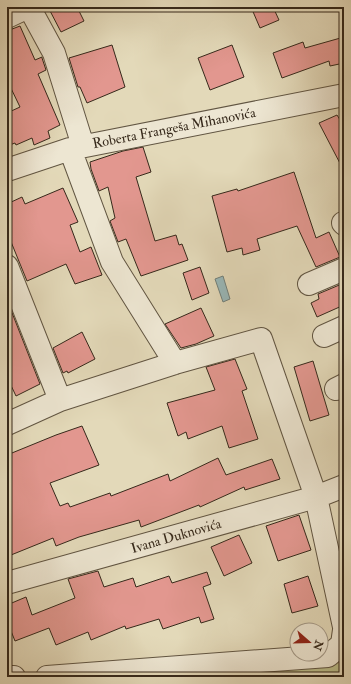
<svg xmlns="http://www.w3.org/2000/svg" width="351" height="684" viewBox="0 0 351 684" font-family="'IM FELL Double Pica',serif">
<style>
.green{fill:#bbbd8a;stroke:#787352}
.water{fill:#99b8b9;stroke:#717f7a}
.building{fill:#e2978f;stroke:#36291b}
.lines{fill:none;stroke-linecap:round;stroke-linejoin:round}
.minor-casing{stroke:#615542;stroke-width:24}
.minor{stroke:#ede6d2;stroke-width:22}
.labels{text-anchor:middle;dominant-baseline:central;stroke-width:3.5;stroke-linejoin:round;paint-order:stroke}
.street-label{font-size:14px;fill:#36291b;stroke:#ede6d2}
</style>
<rect width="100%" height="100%" fill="#e3d9b9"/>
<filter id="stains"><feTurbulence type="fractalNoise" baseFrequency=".005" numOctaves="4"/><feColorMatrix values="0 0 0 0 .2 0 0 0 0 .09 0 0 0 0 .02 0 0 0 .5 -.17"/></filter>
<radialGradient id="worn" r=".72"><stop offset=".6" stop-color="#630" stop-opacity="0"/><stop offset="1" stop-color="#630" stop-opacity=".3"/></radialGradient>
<path class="green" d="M344 644V677H47Z"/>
<path class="water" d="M223 276 230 299 223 302 215 279Z"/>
<path class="building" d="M48 7H77L84 21 61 32Z
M251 7H273L279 20 260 28Z
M20 26 35 60 42 57V58L46 70 38 74 60 125 48 131 50 138 34 145 32 138 16 145 15 143 7 146V113L20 107 7 80V31Z
M344 37V63L330 66 329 61 282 78 273 53 303 42 305 48Z
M112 45 125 87 87 103 80 87H78L69 58Z
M232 45 244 77 210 90 198 58Z
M337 115 344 126V171L319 123Z
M143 147 151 172 136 177 155 241 176 235 179 245 182 244 188 260 141 276 126 239 118 242 110 221 115 218 108 187 99 191 91 169 90 162 123 151Z
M294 172 316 238 329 232 340 257 316 267 297 226 257 239 260 250 243 255 242 248 227 252 212 196 237 189 238 191Z
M63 188 78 222 70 225 80 252 91 247 102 275 75 284 66 264 27 281 7 232V204L22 197 25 204Z
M200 267 209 293 192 300 183 273Z
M344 283V305L317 317 311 303 319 299 318 294Z
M7 300 40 384 16 396 7 377Z
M201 308 214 336 196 344 181 348 165 324Z
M82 332 95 359 68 373 67 371 63 373 53 348Z
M235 359 247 389 242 391 258 439 229 448 222 426 188 439 186 432 178 436 167 403 215 390 206 367Z
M313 361 329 415 310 421 294 367Z
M82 426 99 465 50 483 60 506 68 503 70 507 110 493 111 496 168 474 170 481 218 458 226 475 272 459 280 479 245 490 244 487 200 507 199 505 141 527 139 520 79 537 56 546 53 538 11 555 7 546V455L56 435Z
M299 515 311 550 278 561 266 526Z
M239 535 252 563 224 576 211 547Z
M98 571 104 587 133 578 136 587 169 576 172 583 207 572 211 584 203 587 214 619 201 623 199 617 163 629 159 619 126 629 125 626 91 640 88 632 56 645 49 628 15 641 7 621V605L26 597 32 615 75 598 68 579Z
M308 576 318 606 292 613 284 584Z"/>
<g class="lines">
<g class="minor-casing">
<path id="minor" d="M29 7 54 53 83 146
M7 17 28 7
M70 149 112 262 175 363
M7 170 70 149 344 95
M343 223 344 224
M7 266 60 400
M309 284 344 269
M324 336 344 327
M336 389 344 385
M7 424 60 400 175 363 261 339 316 497 344 627
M7 583 316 497 344 486
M7 677H14
M47 677 328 656 342 644 344 630"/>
</g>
<use href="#minor" class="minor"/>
</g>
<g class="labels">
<g class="street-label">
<text transform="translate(174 128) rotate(-11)">Roberta Frangeša Mihanovića</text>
<text transform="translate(176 536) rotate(-16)">Ivana Duknovića</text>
</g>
</g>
<rect width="351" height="684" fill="none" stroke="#e3d9b9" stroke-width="24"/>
<rect x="8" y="8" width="335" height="668" fill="none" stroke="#36291b" stroke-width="2"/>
<rect x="12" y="12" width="327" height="660" fill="none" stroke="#36291b"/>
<g transform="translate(309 642) rotate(110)"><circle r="19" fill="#ede6d2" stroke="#a49a89"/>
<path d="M0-3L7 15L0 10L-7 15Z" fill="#8f2418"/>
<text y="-6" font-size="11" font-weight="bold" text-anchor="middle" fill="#36291b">N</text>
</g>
<rect width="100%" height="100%" filter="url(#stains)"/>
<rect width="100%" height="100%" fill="url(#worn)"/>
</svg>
